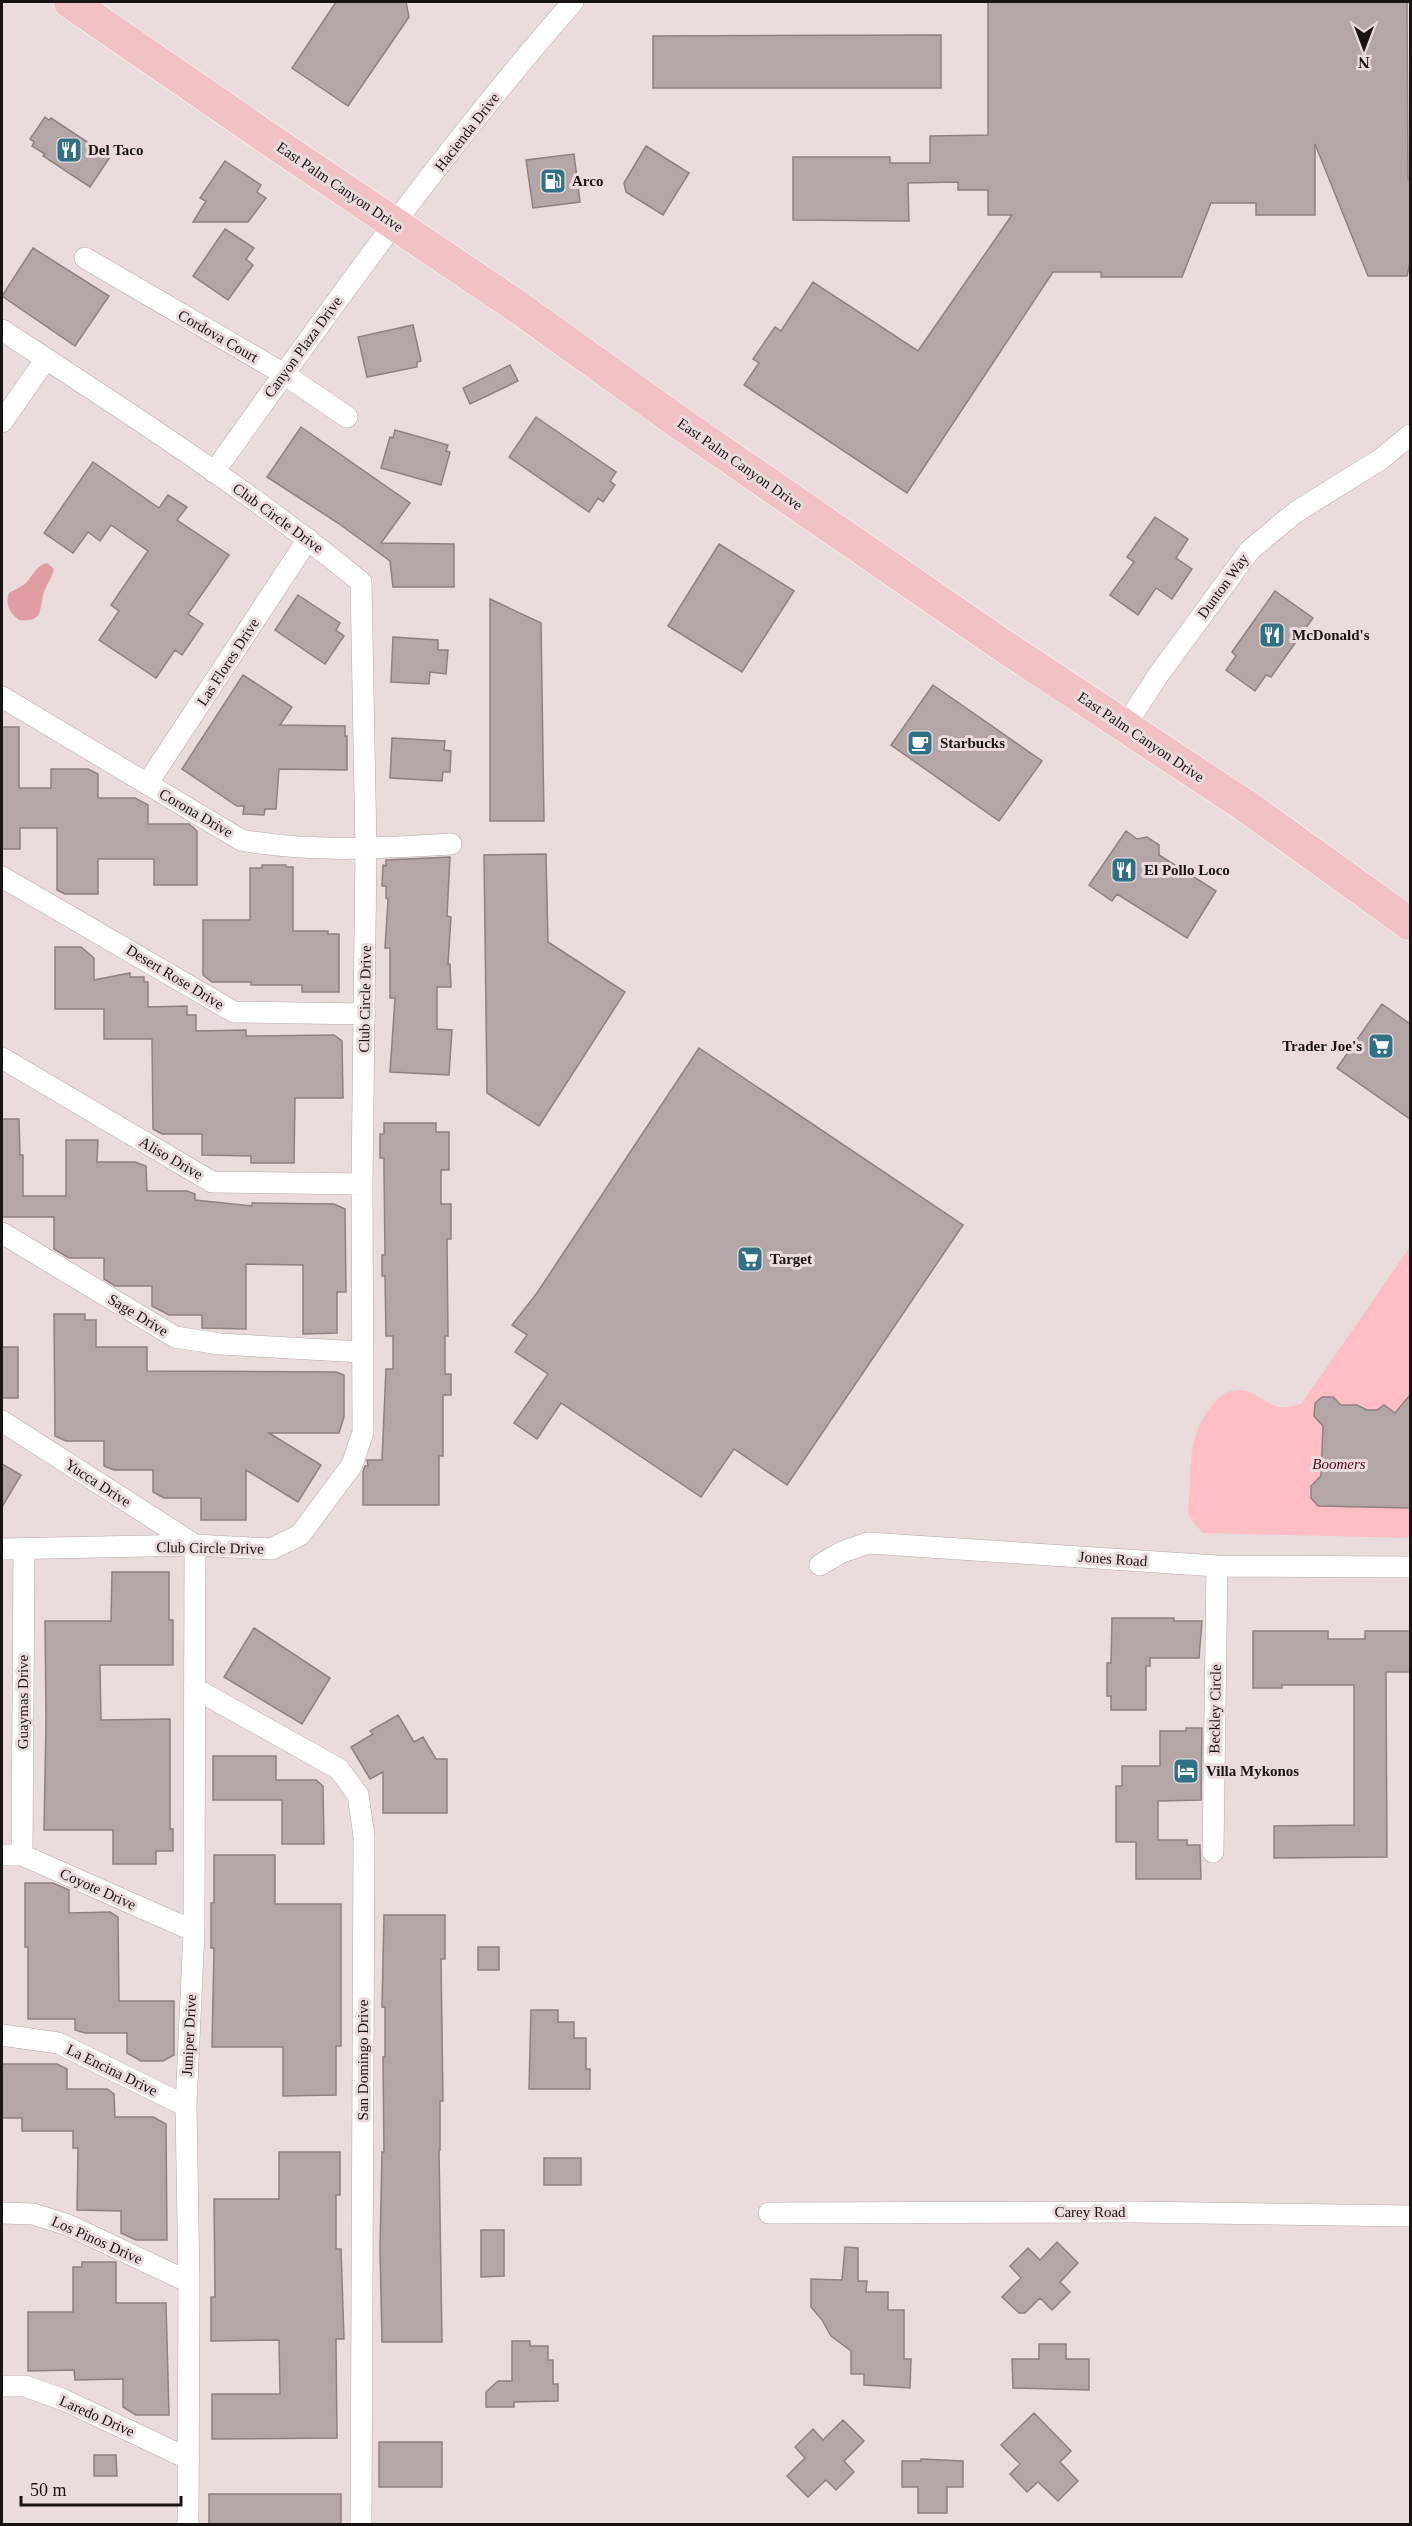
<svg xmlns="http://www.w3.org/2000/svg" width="1412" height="2526" viewBox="0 0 1412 2526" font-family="'Times New Roman',serif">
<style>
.green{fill:#febec4}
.water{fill:#e29ca3}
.building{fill:#b4a6a7;stroke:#8e8182;stroke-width:1.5}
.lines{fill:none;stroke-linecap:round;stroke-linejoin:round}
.minor-casing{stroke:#b5a7a7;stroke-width:22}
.primary-casing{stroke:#fff;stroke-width:34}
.minor{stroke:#fff;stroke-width:21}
.primary{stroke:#f1c1c5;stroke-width:33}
.labels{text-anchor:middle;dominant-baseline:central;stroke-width:6;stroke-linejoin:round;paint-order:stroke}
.street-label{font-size:15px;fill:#191414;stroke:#eadbdc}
.poi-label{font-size:15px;font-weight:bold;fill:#191414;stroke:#eadbdc;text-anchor:start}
.park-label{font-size:15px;font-style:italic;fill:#550019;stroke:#eadbdc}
</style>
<rect width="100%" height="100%" fill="#eadbdc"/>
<path class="green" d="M1410 1247V1538L1203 1533C1199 1528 1191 1521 1189 1515 1187 1507 1190 1495 1190 1487 1191 1458 1190 1438 1207 1412 1212 1405 1217 1397 1226 1393 1259 1379 1264 1420 1302 1403Z"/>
<path class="water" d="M47 563 54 569C52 578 47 584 44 592 38 610 45 622 19 620 9 612 5 605 9 593 14 590 21 587 26 583 33 575 37 565 47 563Z"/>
<path class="building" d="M336 2H406L409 17 348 106 292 68Z
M988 2H1407L1408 179H1410V263L1407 276H1368L1315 144V215H1256V203H1211L1182 277H1101V272H1053L907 493 744 385 759 363 753 359 775 327 781 331 813 282 918 351 1012 215H988V190H958V182L908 183 909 221 793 220V157H890V163H930V136L988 135Z
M941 35V88H653V36Z
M45 117 49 120 51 118 110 157 90 187 43 156 45 154 32 146 34 142 30 139Z
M646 146 689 173 663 215 626 192 624 183Z
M574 154 580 202 533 208 526 160Z
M225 161 261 185 257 192 266 198 248 222H193L206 201 200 198Z
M225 229 254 248 246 259 253 265 228 300 193 276Z
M33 248 109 296 75 346 2 296Z
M413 325 421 361 417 362V367L367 377 358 337Z
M510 365 518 381 470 404 463 388Z
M536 417 616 472 610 481 615 485 603 502 598 498 589 512 509 457Z
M301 427 410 503 381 543 454 544V587H393L390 561 338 523 267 477Z
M395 430 448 445 446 451 450 452 441 485 381 468 390 437 393 438Z
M93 462 159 508 168 495 187 507 177 520 229 555 188 614 203 624 182 655 175 650 156 678 99 640 119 611 111 605 148 551 111 525 100 541 88 532 73 553 44 533Z
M1155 517 1188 539 1176 558 1192 569 1172 599 1156 588 1138 615 1110 595 1134 562 1127 557Z
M719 544 794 591 742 672 668 626Z
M1275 591 1313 618 1271 677 1266 675 1255 691 1226 670 1236 656 1232 652Z
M298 595 340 623 336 630 344 636 325 664 275 630Z
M490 599 541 623 544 821H490Z
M393 637 438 640V650H448L446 674 430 672 429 684 391 682Z
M243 675 292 707 280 725 345 726V736H347V770L279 769 276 809H265L264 815 243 814 244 806H237L182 769Z
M933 685 1042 761 999 821 891 745Z
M2 727H19V788H51V769H88L98 774V798H135L148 805V824H189L197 831V885H154V859H98V894H65L57 890V828H20V849H2Z
M392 738 445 741 444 750 451 751 450 772H443L442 781 390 778Z
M1126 831 1137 839 1147 837 1159 845V855L1216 891 1187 938 1117 894 1112 901 1089 885Z
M546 854 548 942 625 992 539 1126 487 1093 484 855Z
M450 857 447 916 451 917 448 964H450L451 987H437V1029L452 1030 449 1075 390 1072 395 998H390V948H385L388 899 386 898V886H382L383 865 386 866V860Z
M262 865H286V867H293V931H328V934H339V992H302V985H251V982H212L203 975V920H250V868H262Z
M55 947H81L94 958V980L130 973V977H144V982H148V1007L187 1006V1015H196V1031L246 1030V1036L334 1035 342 1041 343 1098H295L294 1163H251V1156L202 1155V1134H162L153 1129 152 1039H104V1009H55Z
M1382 1004 1410 1024V1119L1337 1068Z
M699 1048 963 1225 787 1485 734 1449 701 1497 561 1403 537 1439 514 1423 548 1374 515 1352 527 1335 512 1325 537 1293Z
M2 1119H19L20 1155H23V1196H66V1140H98L97 1162H135L146 1166 147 1191H187L195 1194V1200L252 1206V1203L334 1204 345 1209 346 1292H337V1333L303 1334V1265L246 1264V1329L202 1328V1315H169L152 1306V1286H115L104 1279V1258H69L54 1249V1217H2Z
M384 1123H436V1132H449V1170H441V1204H451V1239H447L448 1336H445V1374H451V1395H443V1456H439V1505H363V1472L365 1466H368L367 1460H382L386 1369H393V1336H386L385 1276H382V1255H385L384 1170V1158H380V1134H384Z
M54 1314H85V1320H96V1347H147V1371L336 1372 344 1375V1417L339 1433H269L321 1465 298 1502 246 1470V1520H201V1498H164L153 1492V1470H114L104 1466V1441H66L55 1436Z
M2 1347H18V1398H2Z
M1410 1395V1508L1318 1506 1311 1498V1486L1321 1476 1323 1426 1314 1416 1315 1403 1322 1397H1333L1341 1405H1357L1367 1410H1377L1384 1405 1395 1413Z
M2 1464 21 1475 2 1507Z
M112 1572H169V1620H173V1665H100L101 1720 170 1719V1829H173V1851H156V1864H113V1830H44L46 1720 45 1621H111Z
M1112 1618H1174V1621H1202L1199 1658H1150V1666H1146V1710H1111V1696H1107V1663H1111Z
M254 1628 330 1678 302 1724 224 1677Z
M1253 1631H1328V1639H1365V1631H1410V1672H1386L1387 1857 1274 1858V1826L1354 1825V1685H1282V1688H1253Z
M398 1715 414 1742 423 1737 436 1759H447V1813H383V1772L370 1779 351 1747 373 1734 370 1731Z
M1186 1728H1202L1201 1800 1158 1801V1840H1187V1845H1200L1201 1879H1136V1842H1116V1786H1122V1766H1160V1731H1186Z
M213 1756H276V1780H316L323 1786 324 1844H282V1800H213Z
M214 1855H275V1904H341V2046H336V2095L283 2096V2047H212L214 1948H211V1903H214Z
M25 1883H53L69 1890V1913L110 1912 118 1917 119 2001H174V2055L163 2061H141L127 2053V2033H85L75 2030V2019H28V1947H25Z
M384 1915H445V1959H441L443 2101H440V2150H439L442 2342H382L380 2249 382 2152H384L383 2057H385V2007H382Z
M478 1947H499V1970H478Z
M531 2010H558V2022H574V2038H586V2069H590V2089H529Z
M2 2064H57L67 2069V2089H107L114 2094 115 2117H153L166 2124 167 2240H136L121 2233V2211L77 2210 78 2148H73V2131H22V2118H2Z
M279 2152H340V2195H336V2249H341L344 2339H336L337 2438 212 2439V2394H280L279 2340 211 2341V2297H215L214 2199H279Z
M544 2158H581V2185H544Z
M481 2230H504V2276L481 2277Z
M1057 2242 1078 2263 1060 2282 1070 2292 1052 2310 1040 2298 1025 2313H1019L1002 2297 1021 2278 1010 2266 1028 2248 1040 2260Z
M845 2247 858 2248V2281H867L866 2292H888V2310H904V2359H911L910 2388 864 2385V2374H851V2351L831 2336 822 2320 811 2307V2279L842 2280Z
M82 2262H116V2303H166L169 2415H136L123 2407V2379L75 2380 74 2370 28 2371V2312H73V2267H82Z
M512 2341H530V2346H548V2360H553V2384H558V2401L514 2402V2407H486V2392L498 2381H512Z
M1039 2344H1066V2359H1089V2390L1013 2388 1012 2359H1039Z
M1034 2413 1071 2451 1060 2462 1078 2481 1058 2501 1038 2482 1027 2492 1010 2474 1020 2464 1001 2445Z
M843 2420 864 2441 844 2461 854 2472 836 2490 826 2480 808 2497 787 2476 805 2458 795 2447 813 2429 823 2440Z
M379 2442H442V2487H379Z
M94 2455H116L117 2476H94Z
M921 2459 963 2461V2487H947V2513H918V2487H902V2461H921Z
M209 2494H341V2524H209Z"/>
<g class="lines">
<g class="minor-casing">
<path id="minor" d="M85 258 284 374 347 417
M2 330C124 410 248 489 361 582L366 849 362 1184 363 1432 352 1465 300 1535 271 1549 195 1545 2 1549
M2 422 46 359
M214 472C328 312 443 150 573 2
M2 697 241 840C311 853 381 848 451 844
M1125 726 1159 674 1250 550 1296 512 1381 459 1410 435
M147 784 308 539
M2 877 234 1012 365 1014
M2 1058 212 1182 362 1184
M2 1233 175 1337 220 1344 362 1352
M2 1421 195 1545 194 1931 186 2106 189 2282 188 2524
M820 1565 842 1552 868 1543 1217 1566 1410 1567
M194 1688 339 1769 358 1795 364 1836 361 2524
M1213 1852 1217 1566
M2 1855H22L194 1931
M22 1855 24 1549
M2 2035 58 2043 186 2106
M2 2213 33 2214 68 2225 189 2282
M769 2213 1134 2212 1410 2216
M2 2386H25L64 2400 189 2459"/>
</g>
<g class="primary-casing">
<path id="primary" d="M70 2 285 150 515 305 674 419 1002 645 1246 806 1410 924"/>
</g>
<use href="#minor" class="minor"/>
<use href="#primary" class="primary"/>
</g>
<defs>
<g id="restaurant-square" transform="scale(1.35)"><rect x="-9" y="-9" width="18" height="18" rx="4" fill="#317085" stroke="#eadbdc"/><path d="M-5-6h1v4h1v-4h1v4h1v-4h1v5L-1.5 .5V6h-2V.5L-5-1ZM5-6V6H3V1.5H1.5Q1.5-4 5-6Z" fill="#fff"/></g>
<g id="fuel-square" transform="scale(1.35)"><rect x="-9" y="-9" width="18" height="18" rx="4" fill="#317085" stroke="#eadbdc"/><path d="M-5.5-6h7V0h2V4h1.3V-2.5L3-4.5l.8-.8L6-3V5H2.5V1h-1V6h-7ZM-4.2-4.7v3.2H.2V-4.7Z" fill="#fff"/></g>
<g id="cafe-square" transform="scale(1.35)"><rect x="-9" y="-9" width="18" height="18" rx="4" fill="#317085" stroke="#eadbdc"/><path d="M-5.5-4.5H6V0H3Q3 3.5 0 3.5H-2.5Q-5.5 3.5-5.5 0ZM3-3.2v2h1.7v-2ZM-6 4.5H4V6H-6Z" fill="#fff"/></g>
<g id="supermarket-square" transform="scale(1.35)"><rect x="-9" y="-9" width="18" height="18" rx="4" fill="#317085" stroke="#eadbdc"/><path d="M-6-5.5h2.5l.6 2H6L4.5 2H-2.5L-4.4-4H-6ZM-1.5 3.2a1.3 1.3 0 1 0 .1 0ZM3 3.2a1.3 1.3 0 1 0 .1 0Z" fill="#fff"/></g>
<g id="hotel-square" transform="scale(1.35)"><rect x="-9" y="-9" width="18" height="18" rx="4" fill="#317085" stroke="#eadbdc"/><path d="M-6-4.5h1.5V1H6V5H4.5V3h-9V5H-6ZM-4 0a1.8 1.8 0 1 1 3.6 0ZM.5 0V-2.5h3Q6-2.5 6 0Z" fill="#fff"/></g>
</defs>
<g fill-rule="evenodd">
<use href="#restaurant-square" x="69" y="150"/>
<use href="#fuel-square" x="553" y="181"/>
<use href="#restaurant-square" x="1272" y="635"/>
<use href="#cafe-square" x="920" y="743"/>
<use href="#restaurant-square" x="1124" y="870"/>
<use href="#supermarket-square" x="1381" y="1046"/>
<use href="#supermarket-square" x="750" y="1259"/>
<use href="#hotel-square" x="1186" y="1771"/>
</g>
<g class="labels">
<g class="street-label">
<text transform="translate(467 132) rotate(-52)">Hacienda Drive</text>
<text transform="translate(340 187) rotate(34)">East Palm Canyon Drive</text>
<text transform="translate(218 336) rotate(30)">Cordova Court</text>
<text transform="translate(303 347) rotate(-54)">Canyon Plaza Drive</text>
<text transform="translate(740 464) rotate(35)">East Palm Canyon Drive</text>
<text transform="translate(278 518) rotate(36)">Club Circle Drive</text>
<text transform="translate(1223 586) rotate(-54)">Dunton Way</text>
<text transform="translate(228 662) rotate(-57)">Las Flores Drive</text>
<text transform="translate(1141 737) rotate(34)">East Palm Canyon Drive</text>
<text transform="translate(196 813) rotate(30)">Corona Drive</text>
<text transform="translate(175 977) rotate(31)">Desert Rose Drive</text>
<text transform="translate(365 999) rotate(-89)">Club Circle Drive</text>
<text transform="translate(171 1158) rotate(30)">Aliso Drive</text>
<text transform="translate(138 1315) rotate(31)">Sage Drive</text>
<text transform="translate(98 1483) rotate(33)">Yucca Drive</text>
<text transform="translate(210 1548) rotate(1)">Club Circle Drive</text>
<text transform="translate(1113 1559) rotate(4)">Jones Road</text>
<text transform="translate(23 1702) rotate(-90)">Guaymas Drive</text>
<text transform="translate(1215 1709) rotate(-89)">Beckley Circle</text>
<text transform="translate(98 1889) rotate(24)">Coyote Drive</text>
<text transform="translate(189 2035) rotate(-87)">Juniper Drive</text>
<text transform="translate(363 2060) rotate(-90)">San Domingo Drive</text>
<text transform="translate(112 2070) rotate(26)">La Encina Drive</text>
<text x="1090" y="2212">Carey Road</text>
<text transform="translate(97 2240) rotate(24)">Los Pinos Drive</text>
<text transform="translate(97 2416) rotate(24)">Laredo Drive</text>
</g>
<g class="poi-label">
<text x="88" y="150">Del Taco</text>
<text x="572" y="181">Arco</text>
<text x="1292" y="635">McDonald's</text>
<text x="940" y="743">Starbucks</text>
<text x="1144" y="870">El Pollo Loco</text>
<text x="1362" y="1046" text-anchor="end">Trader Joe's</text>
<text x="770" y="1259">Target</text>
<text x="1206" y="1771">Villa Mykonos</text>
</g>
<g class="park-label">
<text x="1339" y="1464">Boomers</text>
</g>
</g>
<rect width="1412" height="2526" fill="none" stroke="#191414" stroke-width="6"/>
<g transform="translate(1364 48) rotate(180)" stroke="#eadbdc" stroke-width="4.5" paint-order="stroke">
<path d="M0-4.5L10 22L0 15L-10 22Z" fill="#191414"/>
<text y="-9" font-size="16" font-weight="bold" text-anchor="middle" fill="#191414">N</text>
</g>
<path d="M21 2496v9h160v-9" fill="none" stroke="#191414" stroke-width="3"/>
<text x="30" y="2496" font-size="18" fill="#191414" stroke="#eadbdc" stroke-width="4.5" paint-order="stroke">50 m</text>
</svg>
